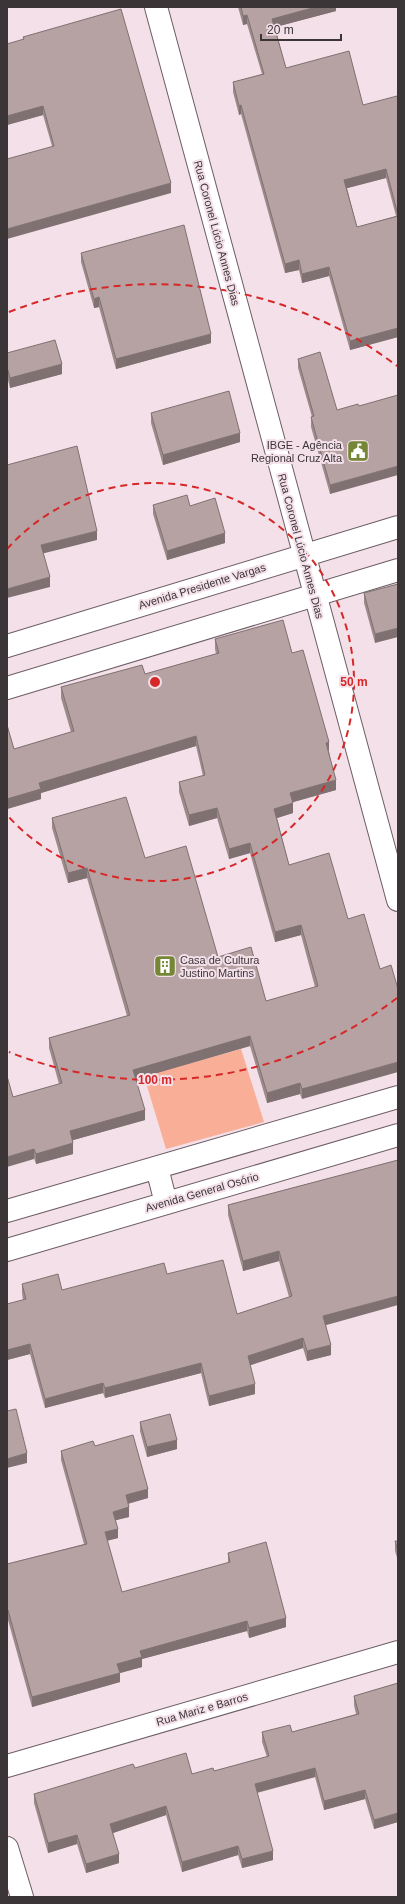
<svg xmlns="http://www.w3.org/2000/svg" width="405" height="1904" viewBox="0 0 405 1904" font-family="Helvetica,sans-serif">
<style>
.green{fill:#f9af97}
.lines{fill:none;stroke-linecap:round;stroke-linejoin:round}
.street-casing{stroke:#6d5d65;stroke-width:24}
.secondary-casing{stroke:#6d5d65;stroke-width:24}
.street{stroke:#fff;stroke-width:22}
.secondary{stroke:#fff;stroke-width:22}
.wall{fill:#9d8b8c;fill-rule:evenodd}
.shaded-wall{fill:#7f7172}
.building{fill:#b6a2a3;stroke:#7f7172}
.ring{fill:none;stroke:#d62828;stroke-width:2;stroke-dasharray:7 5}
.labels{text-anchor:middle;dominant-baseline:central;stroke-width:4;stroke-linejoin:round;paint-order:stroke}
.street-label{font-size:11px;fill:#3c3538;stroke:#f3e0e9}
.poi-label{font-size:11px;fill:#3c3538;stroke:#f3e0e9;text-anchor:end}
.centre{fill:#d62828;stroke:#f3e0e9;stroke-width:2}
.ring-label{font-size:12px;text-anchor:middle;font-weight:bold;fill:#d62828;stroke:#f3e0e9;stroke-width:4;stroke-linejoin:round;paint-order:stroke}
</style>
<rect width="100%" height="100%" fill="#f3e0e9"/>
<path class="green" d="M241 1049 264 1122 166 1149 144 1076Z"/>
<g class="lines">
<g class="street-casing">
<path id="street" d="M156 7 398 900"/>
</g>
<g class="secondary-casing">
<path id="secondary" d="M7 646 398 527
M7 688 398 570
M157 1168 166 1203
M7 1211 398 1097
M7 1250 398 1135
M7 1766 398 1652
M7 1848 22 1897"/>
</g>
<use href="#street" class="street"/>
<use href="#secondary" class="secondary"/>
</g>
<path class="wall" d="M238 7H336V11L275 27 286 68 363 105 398 100V337L350 350 329 276 302 283 299 270 285 273 241 114 239 115 233 92V82L262 74 247 24 243 25ZM386 178 396 216 357 227 347 188Z
M23 37 171 193 52 146 43 115 7 125V44L23 40Z
M81 253 211 343 116 369 99 307 94 308 81 262Z
M7 353 62 374 10 388 7 376Z
M298 359 337 410 330 494 311 427V417H312L298 368Z
M151 413 240 442 163 465 151 423Z
M153 505 190 506 225 543 167 560 153 514Z
M398 584 375 643 364 603V593Z
M215 639 292 653 329 751 336 790 293 802V813L277 818 289 865 348 919 302 1099 300 1094 267 1103 250 1046 136 1079 145 1120 73 1140V1154L36 1164 13 1097 59 1084 49 1048V1038L127 1016 87 878 68 883 52 828V818L145 858 218 957 266 1001 315 987 301 935 275 942 250 853 229 859 217 818 189 826 179 792V782L203 776 196 746 41 793V799L7 809V725L14 749 71 732 61 698V687L145 674 216 654 215 649Z
M398 1160 326 1325 331 1355 307 1361 303 1348 250 1365 255 1394 209 1406 201 1373 105 1398 103 1393 45 1408 30 1354 7 1360V1304L23 1300 22 1293V1284L62 1290 167 1274 237 1314 289 1297 279 1261 243 1271 228 1215V1205Z
M140 1422 177 1449 147 1457 140 1431Z
M95 1446 148 1498 128 1504 129 1517 115 1520 118 1538 107 1541 122 1592 228 1563V1553L286 1627 249 1638 247 1631 142 1659V1667L120 1673V1682L32 1707 8 1620 7 1564 84 1544 61 1460V1451Z
M395 1541H398V1561L395 1551Z
M398 1683V1822L374 1829 365 1799 324 1810 315 1777 257 1793 273 1860 242 1868 238 1855 182 1872 166 1815 113 1833 119 1863 86 1873 77 1844 48 1853 34 1803V1794L135 1768 192 1774 214 1771 267 1757 262 1742V1732H292L356 1714 354 1705V1696Z"/>
<path class="shaded-wall" d="M316 7H336V11L272 28V19Z
M247 15V24L243 25V16Z
M241 105V114L239 115V106Z
M43 106V115L7 125V116Z
M386 169V178L344 189V180Z
M171 183V193L7 239V229Z
M299 260V270L285 273V264Z
M329 267V276L302 283V274Z
M99 297V307L94 308V299Z
M398 328V337L350 350V341Z
M211 334V343L116 369V359Z
M62 364V374L10 388V378Z
M240 433V442L163 465V455Z
M398 466V475L330 494V485Z
M97 531V540L41 554V545Z
M225 533V543L167 560V551Z
M50 577V587L7 598V589Z
M398 628V637L375 643V634Z
M196 736V746L41 793V799L7 809V799L39 783Z
M329 742V752L326 743Z
M336 780V790L290 803V793Z
M293 803V813L274 819V809Z
M217 808V818L189 826V815Z
M250 843V853L229 859V849Z
M87 868V878L68 883V873Z
M301 925V935L275 942V932Z
M250 1036V1046L133 1080V1070Z
M398 1062V1072L302 1099V1089Z
M300 1083V1094L267 1103V1093Z
M145 1110V1120L70 1141V1131Z
M73 1143V1154L36 1164V1154Z
M34 1149V1159L7 1167V1157Z
M279 1251V1261L243 1271V1261Z
M398 1296V1305L323 1326V1316Z
M303 1338V1348L248 1366V1356Z
M30 1344V1354L7 1360V1350Z
M331 1345V1355L307 1361V1351Z
M201 1363V1373L105 1398V1388Z
M103 1383V1393L45 1408V1399Z
M255 1384V1394L209 1406V1396Z
M177 1440V1449L147 1457V1447Z
M27 1453V1463L7 1468V1459Z
M148 1489V1498L126 1504V1495Z
M129 1507V1517L113 1521V1512Z
M118 1529V1538L105 1541V1532Z
M8 1610V1620H7V1611Z
M286 1618V1627L249 1638V1628Z
M247 1621V1631L142 1659V1667L120 1673V1682L32 1707V1697L117 1664 140 1651Z
M315 1768V1777L255 1793V1784Z
M365 1790V1799L324 1810V1801Z
M166 1806V1815L110 1834V1824Z
M398 1813V1822L374 1829V1820Z
M77 1835V1844L48 1853V1843Z
M238 1846V1855L182 1872V1862Z
M273 1851V1860L242 1868V1859Z
M119 1854V1863L86 1873V1864Z"/>
<path class="building" d="M241 7H316L272 19 286 68 349 51 363 105 397 96 398 100V215L386 169 344 180 357 227 398 216V328L350 341 329 267 302 274 299 260 285 264 241 105 239 106 233 82 264 74 247 15 243 16Z
M121 9 171 183 7 229V159L54 146 43 106 7 116V44L24 39 23 37Z
M184 225 211 334 116 359 99 297 94 299 81 253Z
M55 340 62 364 10 378 7 367V353Z
M320 352 337 410 358 404 359 406 398 395V466L330 485 311 417 314 416 298 359Z
M229 391 240 433 163 455 151 413Z
M77 446 97 531 41 545 50 577 7 589V465Z
M187 495 190 506 215 498 225 533 167 551 153 505Z
M398 584V628L375 634 364 593Z
M283 620 292 653 303 650 329 742 326 743 336 780 290 793 293 803 274 809 289 865 329 853 348 919 364 914 380 969 391 965 398 989V1062L302 1089 300 1083 267 1093 250 1036 133 1070 145 1110 70 1131 73 1143 36 1154 34 1149 7 1157V1076L13 1097 62 1083 49 1038 130 1015 87 868 68 873 52 818 126 797 145 858 186 846 218 957 251 947 266 1001 318 986 301 925 275 932 250 843 229 849 217 808 189 815 179 782 205 775 196 736 39 783 41 789 7 799V725L14 749 74 731 61 687 142 665 145 674 219 653 215 639Z
M398 1160V1296L323 1316 331 1345 307 1351 303 1338 248 1356 255 1384 209 1396 201 1363 105 1388 103 1383 45 1399 30 1344 7 1350V1304L26 1299 22 1284 58 1274 62 1290 164 1263 167 1274 223 1260 237 1314 292 1296 279 1251 243 1261 228 1205Z
M16 1409 27 1453 7 1459V1411Z
M170 1414 177 1440 147 1447 140 1422Z
M133 1435 148 1489 126 1495 129 1507 113 1512 118 1529 105 1532 122 1592 230 1562 228 1553 266 1542 286 1618 249 1628 247 1621 140 1651 142 1657 117 1664 120 1673 32 1697 8 1610 7 1611V1564L87 1544 61 1451 93 1441 95 1446Z
M395 1541H398V1551Z
M398 1683V1813L374 1820 365 1790 324 1801 315 1768 255 1784 273 1851 242 1859 238 1846 182 1862 166 1806 110 1824 119 1854 86 1864 77 1835 48 1843 34 1794 133 1764 135 1768 186 1753 192 1774 213 1768 214 1771 269 1756 262 1732 290 1725 292 1732 359 1714 354 1696Z"/>
<g class="ring">
<path d="M7 549A199 199 0 1 1 7 815"/>
<path d="M397 998A398 398 0 0 1 9 1052M9 312A398 398 0 0 1 397 366"/>
</g>
<defs>
<g id="civic-square" transform="scale(1.15)"><rect x="-9" y="-9" width="18" height="18" rx="4" fill="#758736" stroke="#f3e0e9"/><path d="M-.6-6.5H3V-4.5H.6V-3L4-1V1h2V6H-6V1h2V-1L-.6-3ZM-1.2 2.5V6h2.4V2.5Z" fill="#fff"/></g>
<g id="building-square" transform="scale(1.15)"><rect x="-9" y="-9" width="18" height="18" rx="4" fill="#758736" stroke="#f3e0e9"/><path d="M-4-6H4V6H1V3H-1V6H-4ZM-2.5-4.3h1.7v1.8h-1.7ZM.8-4.3h1.7v1.8H.8ZM-2.5-1h1.7V.8h-1.7ZM.8-1h1.7V.8H.8Z" fill="#fff"/></g>
</defs>
<g fill-rule="evenodd">
<use href="#civic-square" x="358" y="451"/>
<use href="#building-square" x="165" y="966"/>
</g>
<g class="labels">
<g class="street-label">
<text transform="translate(217 233) rotate(75)">Rua Coronel Lúcio Annes Dias</text>
<text transform="translate(301 546) rotate(75)">Rua Coronel Lúcio Annes Dias</text>
<text transform="translate(202 586) rotate(-17)">Avenida Presidente Vargas</text>
<text transform="translate(202 1192) rotate(-16)">Avenida General Osório</text>
<text transform="translate(202 1709) rotate(-16)">Rua Mariz e Barros</text>
</g>
<g class="poi-label">
<text x="342" y="445">IBGE - Agência<tspan x="342" dy="13">Regional Cruz Alta</tspan></text>
<text x="180" y="960" text-anchor="start">Casa de Cultura<tspan x="180" dy="13">Justino Martins</tspan></text>
</g>
</g>
<circle cx="155" cy="682" r="6" class="centre"/>
<g class="ring-label">
<text x="354" y="686">50 m</text>
<text x="155" y="1084">100 m</text>
</g>
<rect width="405" height="1904" fill="none" stroke="#3c3538" stroke-width="16"/>
<path d="M261 34v6h80v-6" fill="none" stroke="#3c3538" stroke-width="2"/>
<text x="267" y="34" font-size="12" fill="#3c3538" stroke="#f3e0e9" stroke-width="3" paint-order="stroke">20 m</text>
</svg>
